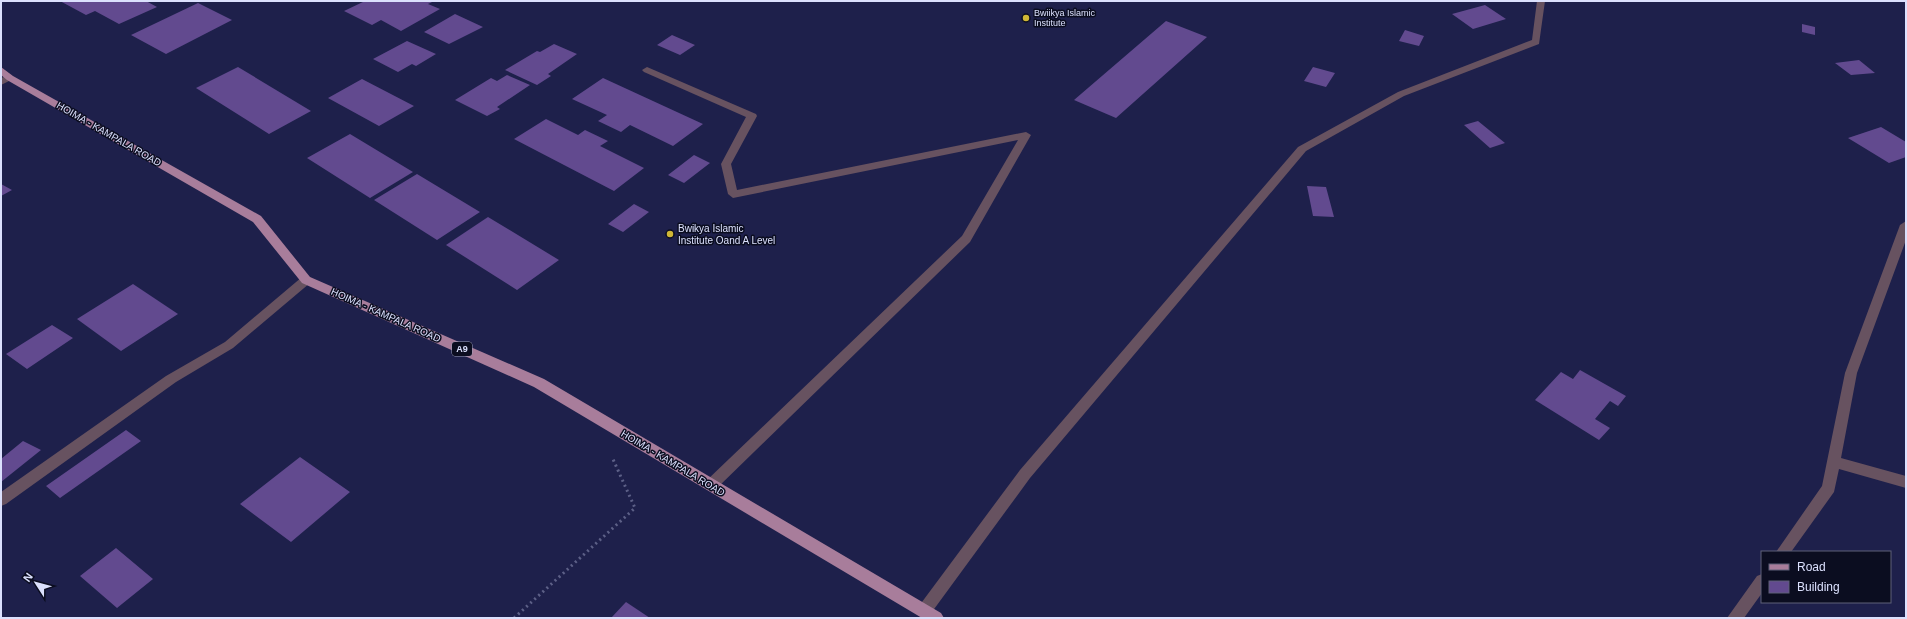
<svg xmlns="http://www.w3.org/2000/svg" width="1907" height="619" viewBox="0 0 1907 619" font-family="Arial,sans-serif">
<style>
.building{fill:#624a8f}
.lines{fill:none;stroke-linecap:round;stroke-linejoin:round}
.path{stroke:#5d6087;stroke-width:3;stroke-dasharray:2 3.5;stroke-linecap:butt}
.street{fill:#675260;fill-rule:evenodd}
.primary{fill:#a87d9b;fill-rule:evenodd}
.poi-dot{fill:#d0b736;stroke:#0b0d20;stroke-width:1.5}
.labels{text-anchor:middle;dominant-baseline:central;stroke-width:3;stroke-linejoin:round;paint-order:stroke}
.far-poi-label{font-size:9px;fill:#dbe0fd;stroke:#0b0d20;text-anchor:start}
.shield{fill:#0b0d20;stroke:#9da1bb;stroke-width:1}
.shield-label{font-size:9px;font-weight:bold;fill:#dbe0fd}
.street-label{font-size:10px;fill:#dbe0fd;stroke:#0b0d20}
.poi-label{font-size:10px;fill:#dbe0fd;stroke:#0b0d20;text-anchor:start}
</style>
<rect width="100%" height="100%" fill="#1e204b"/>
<path class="building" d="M60 1H146L157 7 119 24 95 11 86 15Z
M365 1H434L428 4 440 9 401 31 381 20 372 25 344 11Z
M198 3 232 20 166 54 131 35Z
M1485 5 1506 19 1473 29 1452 14Z
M455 14 483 27 449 44 424 32Z
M1166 21 1207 37 1116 118 1074 100Z
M1802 24 1815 27V35L1802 32Z
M1405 30 1424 36 1419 46 1399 41Z
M672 35 695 45 680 55 657 45Z
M407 41 436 54 416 66 412 64 398 72 373 59Z
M554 44 577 54 548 74 551 76 537 85 505 70 537 51 540 52Z
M1859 60 1875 73 1851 75 1835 63Z
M238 67 311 111 269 134 196 88Z
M1313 67 1335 73 1326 87 1304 81Z
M507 75 530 85 497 107 500 109 487 116 455 100 491 78 497 81Z
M603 78 703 124 673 146 630 125 621 132 598 121 607 115 572 99Z
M362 79 414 106 379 126 328 98Z
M546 119 578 135 585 130 608 141 600 146 644 168 614 191 514 139Z
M1478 121 1505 143 1490 148 1464 125Z
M1881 127 1906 142V157L1889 163 1848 138Z
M350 134 413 172 370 198 307 158Z
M694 155 710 163 684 183 668 175Z
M417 174 480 212 437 240 374 200Z
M1 184 12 190 1 196Z
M1307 186 1326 187 1334 217 1313 216Z
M634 204 649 212 623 232 608 224Z
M488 217 559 260 517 290 446 245Z
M133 284 178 314 121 351 77 319Z
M52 325 73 338 27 369 6 354Z
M1580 370 1626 396 1618 406 1610 401 1595 419 1610 428 1599 440 1535 400 1561 372 1573 379Z
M126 430 141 441 60 498 46 486Z
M23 441 41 450 1 482V459Z
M300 457 350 492 291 542 240 504Z
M116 548 153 579 117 608 80 576Z
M626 602 650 618H611Z"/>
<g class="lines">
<path class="path" d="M514 618 635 508 612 457"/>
<path class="street" d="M1537 1H1545L1539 44 1404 96 1306 151 1030 478 929 616 924 618 919 616 916 611 919 606 1020 470 1298 147 1398 92 1532 40Z
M647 67 756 114 757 116 731 164 737 190 1026 132 1031 135 970 242 716 489 711 491 706 489 704 485 706 481 962 236 1018 140 733 198 728 194 721 164 746 117 644 72 642 70Z
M10 75 15 78 1 85V78Z
M1906 221V240L1857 373 1841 458 1906 476V488L1839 469 1834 492 1791 552H1776L1822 486 1845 373 1900 225Z
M306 276 310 277 312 280 310 283 233 348 176 382 6 504 1 506V492L166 376 225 342 302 277Z
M1762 574V593L1744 618H1727L1757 576Z"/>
<path class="primary" d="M1 67 13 76 261 216 310 277 544 379 941 613 944 618H922L534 387 302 283 253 222 7 80 1 75Z"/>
</g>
<g class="poi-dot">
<circle cx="1026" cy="18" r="4"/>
<circle cx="670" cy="234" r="4"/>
</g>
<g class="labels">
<g class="far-poi-label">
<text x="1034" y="13">Bwiikya Islamic<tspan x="1034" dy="10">Institute</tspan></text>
</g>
<rect class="shield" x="452" y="342" width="20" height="14" rx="3"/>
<g class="shield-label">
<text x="462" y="349">A9</text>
</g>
<g class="street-label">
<text transform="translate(109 134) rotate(30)">HOIMA - KAMPALA ROAD</text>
<text transform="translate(386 315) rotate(24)">HOIMA - KAMPALA ROAD</text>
<text transform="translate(673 463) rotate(31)">HOIMA - KAMPALA ROAD</text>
</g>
<g class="poi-label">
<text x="678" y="228">Bwikya Islamic<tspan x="678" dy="12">Institute Oand A Level</tspan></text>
</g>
</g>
<rect width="1907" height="619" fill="none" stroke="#dbe0fd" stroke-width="4"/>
<rect x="1761" y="551" width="130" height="52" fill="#0b0d20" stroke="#5e6178"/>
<rect x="1769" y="564" width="20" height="6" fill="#a87d9b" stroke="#5e6178"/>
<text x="1797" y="571" font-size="12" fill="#dbe0fd">Road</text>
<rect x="1769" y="581" width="20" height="12" fill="#624a8f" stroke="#5e6178"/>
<text x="1797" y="591" font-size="12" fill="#dbe0fd">Building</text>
<g transform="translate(36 583) rotate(306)" stroke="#0b0d20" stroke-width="3" paint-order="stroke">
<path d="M0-3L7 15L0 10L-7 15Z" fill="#dbe0fd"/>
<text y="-6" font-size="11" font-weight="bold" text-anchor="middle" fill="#dbe0fd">N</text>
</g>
</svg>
